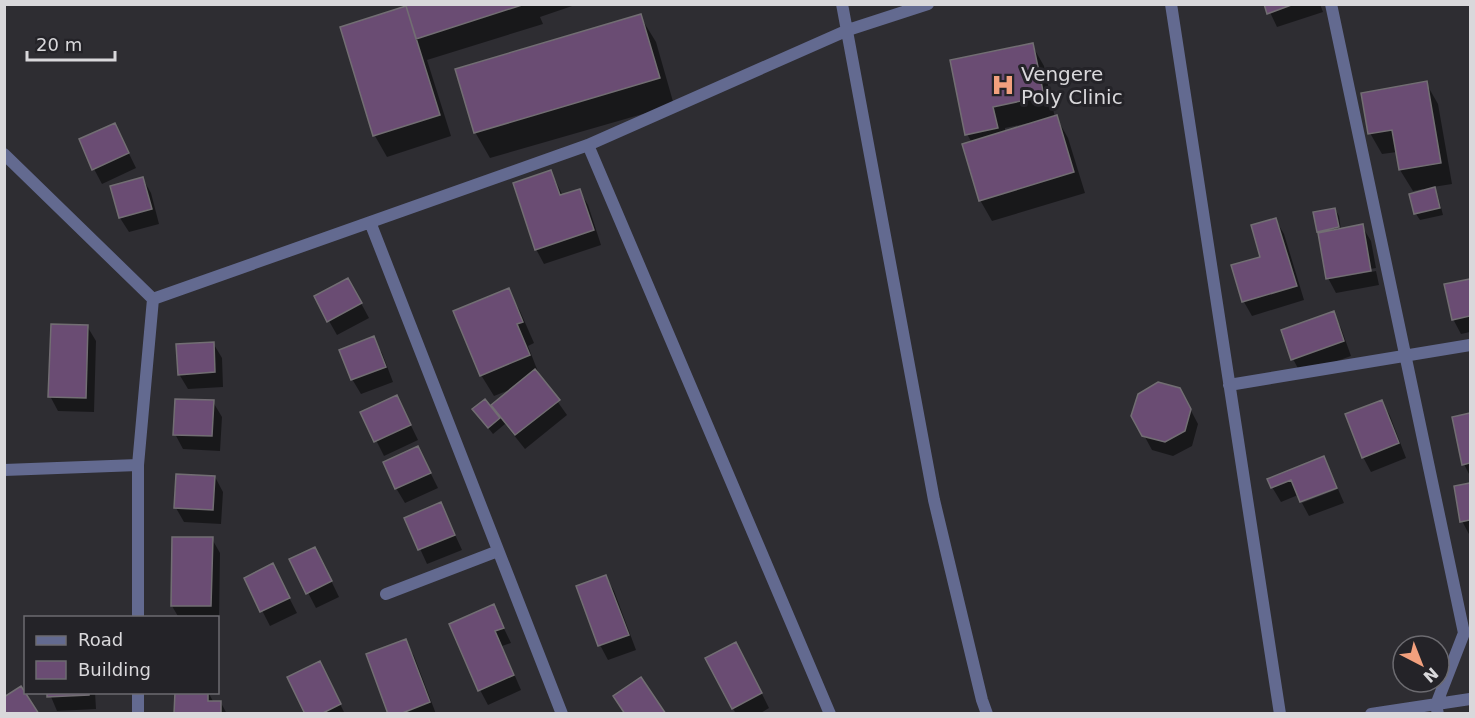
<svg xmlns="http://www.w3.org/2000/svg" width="1475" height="718" viewBox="0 0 1475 718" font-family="'DejaVu Sans',sans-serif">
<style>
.shadow{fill:#0007;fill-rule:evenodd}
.building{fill:#6a4c73;stroke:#726e73;stroke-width:1.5}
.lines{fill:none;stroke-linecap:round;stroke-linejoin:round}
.street{stroke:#636a90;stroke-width:12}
.labels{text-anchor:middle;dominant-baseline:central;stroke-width:6;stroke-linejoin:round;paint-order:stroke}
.poi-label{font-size:20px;fill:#d9d8db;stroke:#242328;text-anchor:start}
</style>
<rect width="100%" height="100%" fill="#2e2d32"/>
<path class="shadow" d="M416 4H578L540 17 543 24 427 60 451 136 387 157 375 136 341 28Z
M1266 4H1320L1323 12 1277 27Z
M640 16 656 42 674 105 490 158 475 132Z
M1032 45 1044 66 1055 118 1056 117 1068 138 1085 193 992 221 980 200 972 143 967 134ZM1029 123V125L1005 133V128Z
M1426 83 1438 104 1452 184 1433 187 1438 196 1443 215 1420 220 1416 214 1423 189 1413 191 1400 170 1397 152 1382 154 1370 133Z
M115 125 136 168 102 184 94 169Z
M551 172 563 196 579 190 588 205 601 245 544 264 536 249Z
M143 179 151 193 159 224 129 232 120 218 112 187Z
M1335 209 1339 216 1341 230 1362 226 1371 241 1376 268 1331 276V279L1376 271 1379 285 1336 293 1328 278 1318 231Z
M1275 219 1284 234 1304 300 1252 316 1244 302 1233 266 1262 258Z
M1470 280V332L1461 334 1453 319 1446 286Z
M508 290 520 311 534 343 528 346 540 377 567 415 525 449 505 424 493 434 474 410 498 418 499 417 493 405 512 389 494 396 481 375Z
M356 294 369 318 337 335 329 321Z
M1333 313 1341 328 1351 356 1301 374 1293 359Z
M87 326 96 341 94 412 58 411 50 396Z
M373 338 382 353 393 382 361 394 352 379Z
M213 343 222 358 223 387 188 389 179 374Z
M397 397 418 440 384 456 362 412Z
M213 402 222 417 220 451 183 449 175 434Z
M1382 402 1390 416 1406 458 1371 472 1363 457Z
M1188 405 1198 424 1192 446 1173 456 1152 450 1133 415Z
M1470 414V476L1464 464 1454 418Z
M418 448 438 488 405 503 396 488Z
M1324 458 1337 486 1301 500 1298 495 1281 502 1272 487Z
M215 477 223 492 221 524 184 522 176 508Z
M1470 484V536L1462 521 1456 487Z
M1338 489 1344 503 1309 516 1302 503Z
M441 504 462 550 427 564 406 518Z
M212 539 220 553 219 620 218 618H179L172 606Z
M315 548 339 597 316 608 291 560Z
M606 577 614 591 636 650 608 660 600 645Z
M246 579 280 580 297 613 270 626Z
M493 606 511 643 502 646 521 690 488 705 480 690Z
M405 641 414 656 436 714H390Z
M744 658 769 708 759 714H736L707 659Z
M327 678 345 714H307Z
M49 692H95L96 709 57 711Z
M176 692H208L214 703H221L227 714H176Z"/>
<path class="building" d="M410 4H525L416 39 406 6Z
M1264 4H1294L1267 14Z
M406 6 440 115 373 136 340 27Z
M641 14 660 78 474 133 455 69Z
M1033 43 1044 96 993 107 998 128 965 135 950 60Z
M1427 81 1441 163 1399 170 1392 130 1368 134 1361 93Z
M1057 115 1074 172 979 201 962 144Z
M115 123 129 153 92 170 79 139Z
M551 170 560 195 580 189 594 230 535 250 513 183Z
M143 177 152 209 119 218 110 186Z
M1435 187 1440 208 1414 214 1409 194Z
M1335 208 1339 227 1317 232 1313 212Z
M1276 218 1297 286 1242 302 1231 265 1260 257 1251 225Z
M1363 224 1371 271 1326 279 1318 233Z
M348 278 362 303 327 322 314 296Z
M1470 279V316L1452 320 1444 284Z
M509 288 523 322 517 324 530 355 480 376 453 311Z
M1334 311 1344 341 1291 360 1281 330Z
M51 324 88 325 86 398 48 397Z
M374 336 386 367 351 380 339 350Z
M214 342 215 372 178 375 176 344Z
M535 369 560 400 515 435 491 405Z
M1158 382 1180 388 1191 409 1185 431 1165 442 1142 436 1131 416 1138 394Z
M397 395 411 425 374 442 360 412Z
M175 399 214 400 212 436 173 435Z
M485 399 500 418 488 428 472 409Z
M1382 400 1399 443 1362 458 1345 414Z
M1470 413V463L1462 465 1452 417Z
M418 446 431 473 395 489 383 462Z
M1324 456 1337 488 1300 502 1291 480 1271 488 1267 479Z
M176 474 215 476 213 510 174 508Z
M1470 483V520L1460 522 1454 486Z
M441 502 455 535 418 550 404 518Z
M172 537H213L211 606H171Z
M315 547 332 581 306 594 289 559Z
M273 563 290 598 260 612 244 578Z
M606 575 629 635 598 646 576 586Z
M494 604 504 628 495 631 514 675 478 691 449 624Z
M406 639 430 702 400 714H388L366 654Z
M736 642 762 693 732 709 705 658Z
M320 661 341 704 321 714H305L287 677Z
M641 677 666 714H625L613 696Z
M21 686 39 714H4V697Z
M47 692H89V695L47 697Z
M175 692H208V701H221V714H174Z"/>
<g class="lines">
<path class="street" d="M842 4 934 500 982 700 987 714
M1171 4 1280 714
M1331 4 1464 633 1436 705 1438 714
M588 145 830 714
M4 154 153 299 588 145 848 30 928 4
M370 222 562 714
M1229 385 1470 345
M4 470 138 465
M386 594 498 551
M138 618V465L153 299
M138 714V692
M1371 714 1470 699"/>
</g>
<defs>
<g id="hospital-bare" transform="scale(1.8)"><path d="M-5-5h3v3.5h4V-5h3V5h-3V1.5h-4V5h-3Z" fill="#f2a07e" stroke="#242328" stroke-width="2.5" paint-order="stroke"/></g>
</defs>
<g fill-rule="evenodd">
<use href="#hospital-bare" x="1003" y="85"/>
</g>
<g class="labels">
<g class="poi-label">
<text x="1021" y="74">Vengere<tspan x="1021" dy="23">Poly Clinic</tspan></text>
</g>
</g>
<rect width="1475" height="718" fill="none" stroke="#d9d8db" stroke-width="12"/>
<rect x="24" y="616" width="195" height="78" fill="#242328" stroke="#6c6b70" stroke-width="1.5"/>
<rect x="36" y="636" width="30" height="9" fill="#636a90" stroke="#6c6b70" stroke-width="1.5"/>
<text x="78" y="646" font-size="18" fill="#d9d8db">Road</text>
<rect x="36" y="661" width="30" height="18" fill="#6a4c73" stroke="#6c6b70" stroke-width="1.5"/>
<text x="78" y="676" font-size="18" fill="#d9d8db">Building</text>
<g transform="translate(1421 664) rotate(138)"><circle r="28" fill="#242328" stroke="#6c6b70" stroke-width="1.5"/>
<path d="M0-4.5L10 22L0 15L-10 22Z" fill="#f2a07e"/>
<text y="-9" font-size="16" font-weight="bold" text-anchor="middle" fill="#d9d8db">N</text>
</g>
<path d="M27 51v9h88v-9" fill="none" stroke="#d9d8db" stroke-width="3"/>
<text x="36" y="51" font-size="18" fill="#d9d8db" stroke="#242328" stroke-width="4.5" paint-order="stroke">20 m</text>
</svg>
